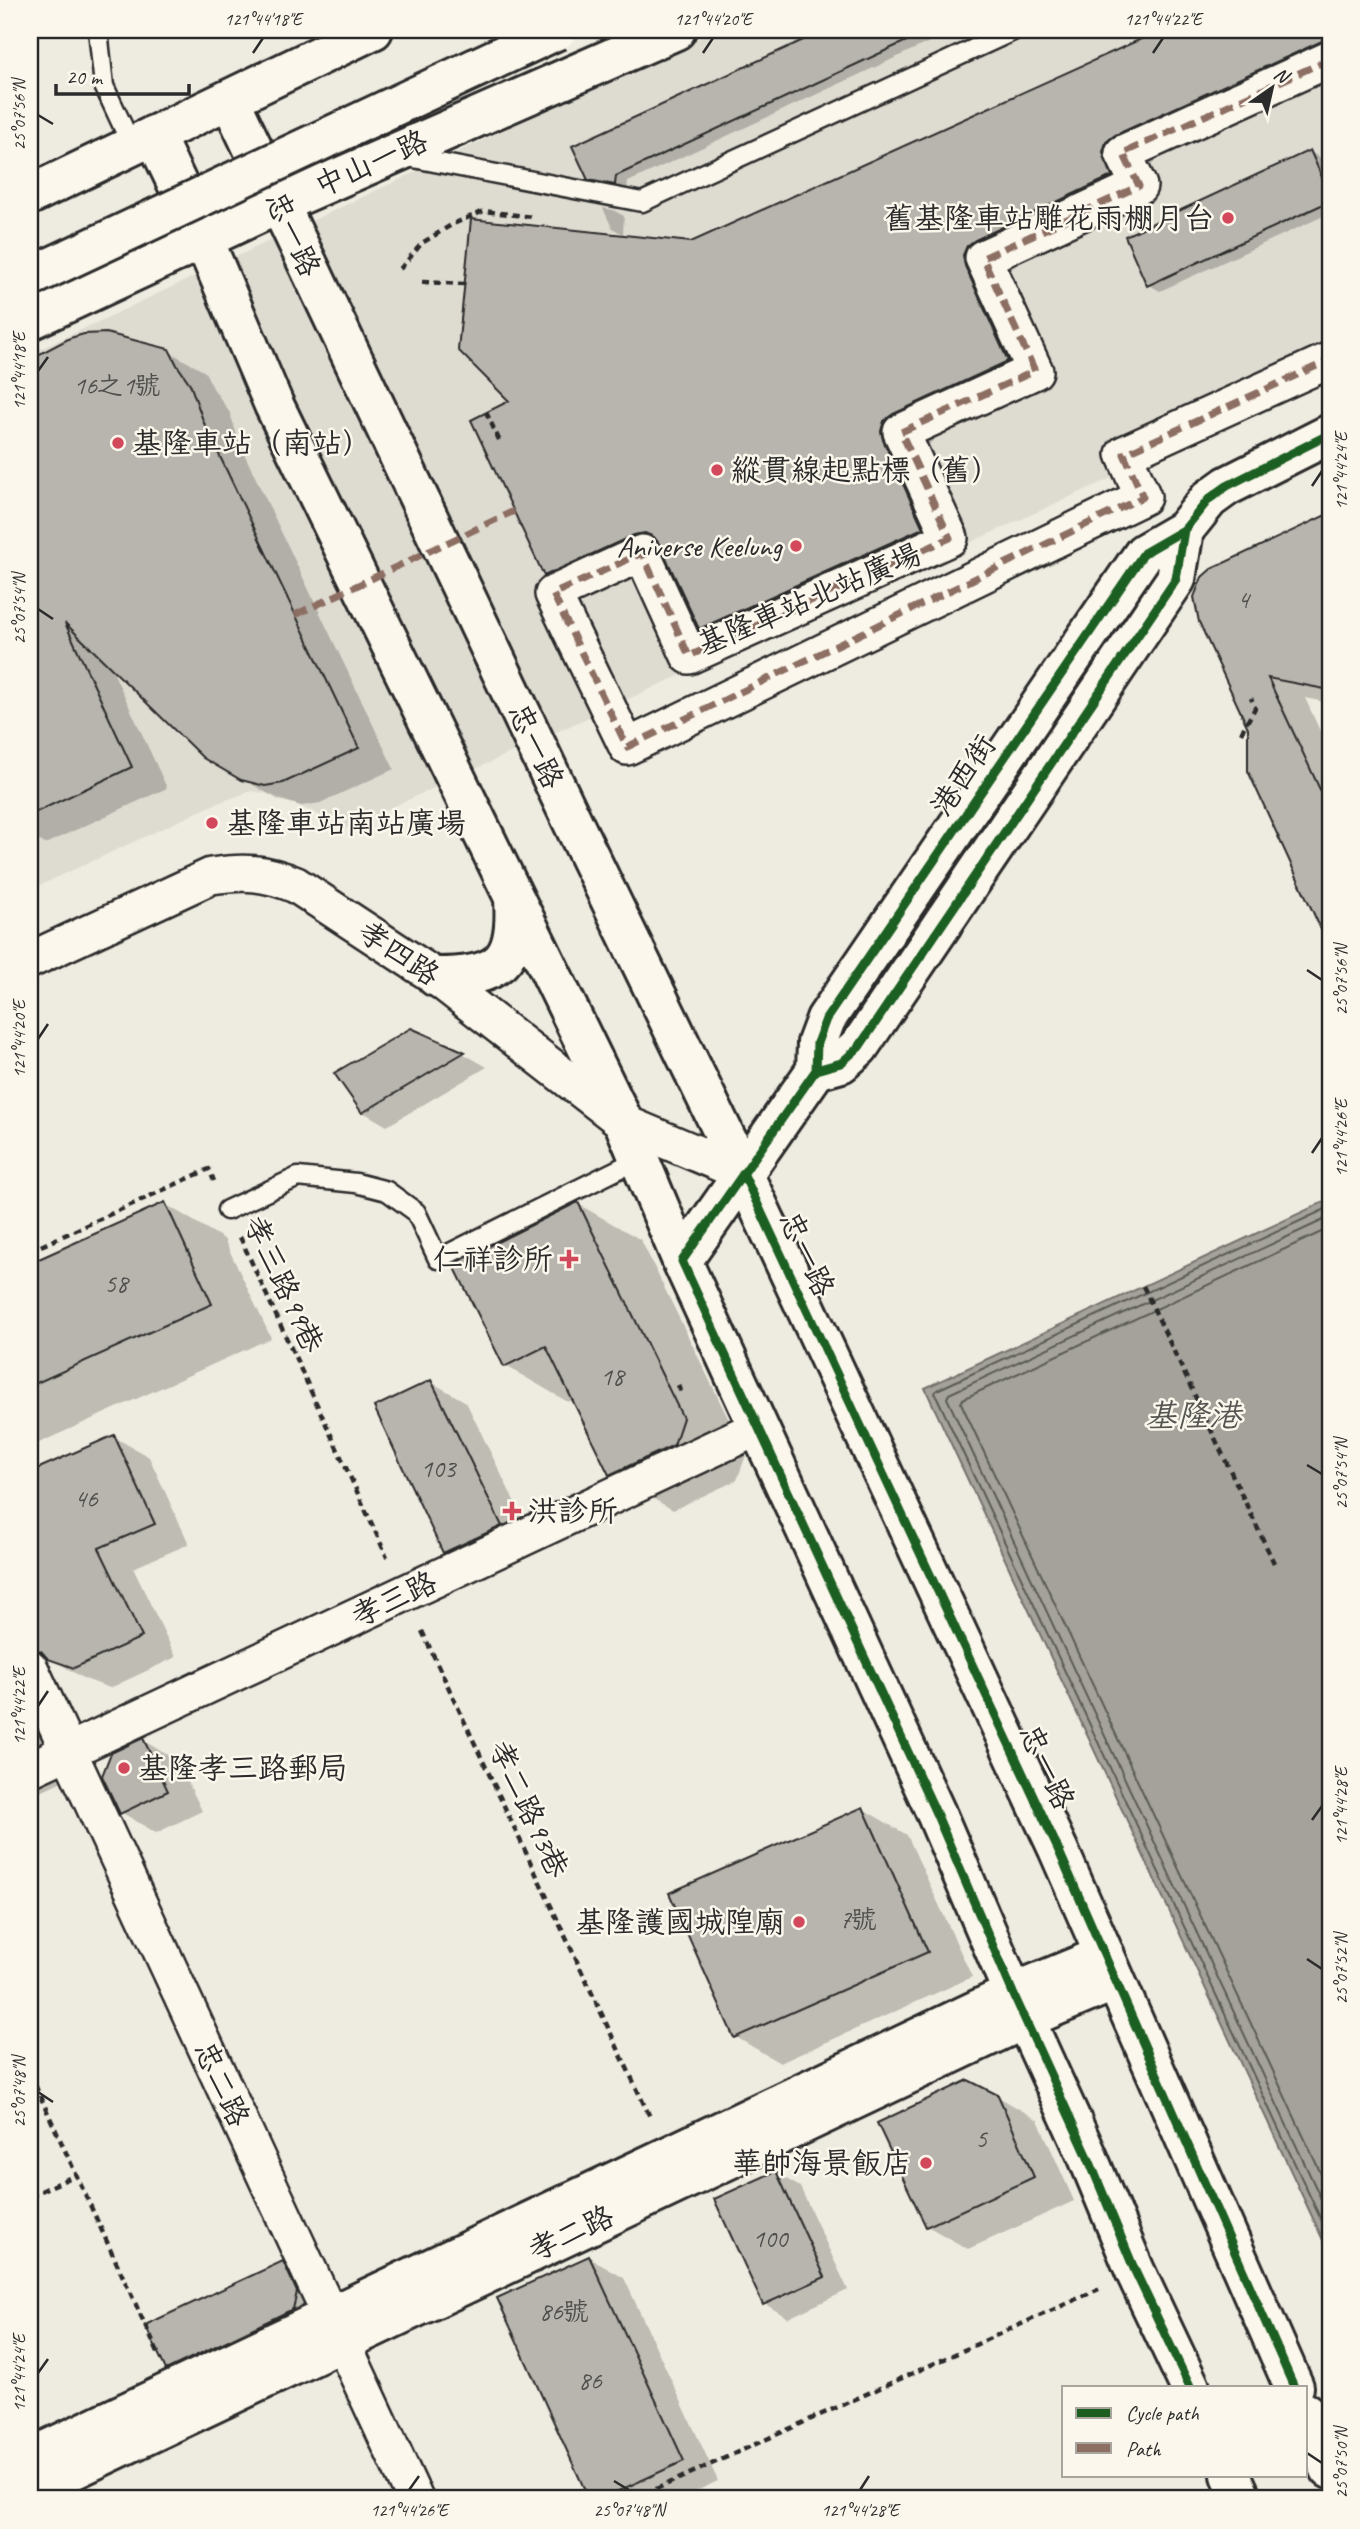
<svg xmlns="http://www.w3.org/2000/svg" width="1360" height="2529" viewBox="0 0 1360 2529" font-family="Caveat,'LXGW WenKai TC',sans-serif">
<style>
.built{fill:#dedbd1}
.water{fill:#a4a29a;stroke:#74726e;stroke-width:2}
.shadow{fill:#0003}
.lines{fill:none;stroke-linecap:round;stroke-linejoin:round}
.shore{stroke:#5b5b57;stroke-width:2}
.building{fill:#b8b5ae;stroke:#2b2b2b;stroke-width:2}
.lane-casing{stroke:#2b2b2b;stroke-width:23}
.street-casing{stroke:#2b2b2b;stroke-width:40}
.secondary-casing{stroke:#2b2b2b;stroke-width:44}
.path{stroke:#2b2b2b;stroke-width:4.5;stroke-dasharray:7 5;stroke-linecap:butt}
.lane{stroke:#fbf7ec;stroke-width:18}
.street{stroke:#fbf7ec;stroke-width:35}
.secondary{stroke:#fbf7ec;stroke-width:38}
.highway-bridge-casing{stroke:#2b2b2b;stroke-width:44;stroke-linecap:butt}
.highway-bridge{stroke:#fbf7ec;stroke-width:38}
.quiet{stroke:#8d6e63;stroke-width:7;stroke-dasharray:14 7;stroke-linecap:butt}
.cycleway-casing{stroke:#fbf7ec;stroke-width:13}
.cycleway{stroke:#1b5e20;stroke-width:9}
.ticks{fill:none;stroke:#2b2b2b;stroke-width:2.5}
.poi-dot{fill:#d1495b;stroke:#fbf7ec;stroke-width:2.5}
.labels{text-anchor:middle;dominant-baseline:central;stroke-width:5;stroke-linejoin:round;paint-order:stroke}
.number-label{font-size:26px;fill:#4e4e4c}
.street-label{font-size:30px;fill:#2b2b2b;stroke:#fbf7ec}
.poi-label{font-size:30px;fill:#2b2b2b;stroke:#fbf7ec;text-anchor:end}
.water-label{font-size:32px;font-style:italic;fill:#555552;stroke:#fbf7ec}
.neatline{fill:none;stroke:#2b2b2b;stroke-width:2.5}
.ticks-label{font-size:18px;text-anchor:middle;fill:#2b2b2b}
</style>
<rect width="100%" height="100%" fill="#eeebe0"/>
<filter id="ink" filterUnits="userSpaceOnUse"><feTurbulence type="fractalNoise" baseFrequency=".0143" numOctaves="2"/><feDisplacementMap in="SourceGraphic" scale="14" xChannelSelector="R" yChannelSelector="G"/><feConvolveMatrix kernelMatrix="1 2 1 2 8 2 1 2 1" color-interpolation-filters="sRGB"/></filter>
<g filter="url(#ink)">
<path class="built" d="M716 30H1330V378L344 829 331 820 273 795 251 791 215 804 30 890V354Z"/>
<path class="water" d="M1330 1199V2255L925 1388Z"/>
<path class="shadow" d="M828 30H955L628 182 627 191 601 186 589 179 574 147Z
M1163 30H1330V81L1158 159 1149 167 1145 178 1154 201 1018 264 1010 270 1006 281 1007 293 1050 386 936 438 927 446 924 456 925 467 965 553 743 653 700 628 669 563 589 600 546 575 512 402 691 244Z
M1310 152 1322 159 1330 178V213L1160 291 1149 285Z
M603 208 613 210 624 216 623 234 612 228Z
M84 336 168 351 205 372 213 388 230 413 240 445 394 769 320 803 302 806 279 800 204 756 110 665 167 788 45 844 30 835V362L57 345Z
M1330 514V703L1305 698 1330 753V945L1250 770V727L1221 565Z
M411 1030 464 1054 487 1067 387 1126 363 1112Z
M165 1204 224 1239 271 1338 30 1447V1265Z
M578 1204 641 1240 746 1455 737 1480 673 1510 610 1474 574 1399 568 1402 506 1366Z
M431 1382 466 1402 536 1546 480 1572 445 1552Z
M114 1437 149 1457 189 1544 133 1568 176 1657 110 1688 85 1679 50 1658 30 1616V1474Z
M30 1698 73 1773 58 1783 30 1796Z
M142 1740 178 1761 202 1811 156 1833 121 1812Z
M863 1809 907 1835 972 1977 780 2063 736 2037Z
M997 2096 1038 2120 1074 2201 968 2249 927 2226Z
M776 2173 800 2187 848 2290 788 2318 765 2304Z
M589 2258 624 2278 718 2481 679 2499H591L499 2299Z
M283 2263 307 2277 320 2307 191 2382 167 2368Z"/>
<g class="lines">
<path class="shore" d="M1330 1207 937 1390 935 1393 1330 2239
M1330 1217 949 1394 947 1398 1330 2218
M1330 1228 963 1399 961 1403 1330 2193"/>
</g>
<path class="building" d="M825 30H930L616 176 615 185 588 180 572 146Z
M1161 30H1330V39L1322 41 1115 135 1106 142 1103 152 1112 176 975 240 967 246 963 255 965 266 1008 361 893 414 884 421 881 431 883 440 923 528 699 629 660 545 654 537 645 533 634 535 544 576 471 420 509 401 458 350 471 219 691 242Z
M1310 150 1330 195V201L1147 286 1125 236Z
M106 333 169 349 177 365 190 384 204 423 359 748 283 783 265 786 241 780 203 758 65 623 132 767 30 815V359L70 338 84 334Z
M1330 513V690L1268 678 1330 811V949L1248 771V728L1199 622 1194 597 1202 577 1211 569Z
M411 1028 465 1052 362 1113 334 1073Z
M165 1202 212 1304 30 1386V1263Z
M578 1202 683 1418 674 1445 609 1475 546 1346 504 1367 453 1264Z
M431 1380 502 1526 443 1553 374 1407Z
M114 1435 155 1524 99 1548 142 1637 74 1668 48 1659 41 1651 30 1648V1472Z
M143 1738 168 1791 120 1814 102 1776 111 1753Z
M863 1807 928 1952 734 2038 669 1893Z
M968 2080 998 2095 1034 2177 926 2227 877 2123Z
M776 2171 825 2277 763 2305 714 2199Z
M589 2256 684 2461 601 2499H589L497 2298Z
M283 2261 297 2292 293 2309 166 2370 145 2325Z"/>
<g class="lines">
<g class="lane-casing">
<path id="lane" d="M98 30 104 86 132 146
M403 156 642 202 1015 30
M227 1210 298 1177 356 1183 387 1191 416 1212 438 1259 639 1159"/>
</g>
<g class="street-casing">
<path id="street" d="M1330 59 1123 153 1139 186 983 258 1035 371 901 432 950 538 689 656 642 553 553 594 627 747 1143 497 1124 454 1330 360
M30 960 211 876C244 871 265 872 296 885L436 977 624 1123 743 1173
M30 1668 415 2499
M30 1769 757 1428"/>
</g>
<g class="secondary-casing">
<path id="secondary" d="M230 100 576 829 743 1173 1058 1849 1294 2387
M154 135 203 238 274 405 624 1123 682 1261 936 1813 1013 1993 1087 2155 1135 2271 1190 2387
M30 195 373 30
M30 320 279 204 676 30
M436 977C499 977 518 963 514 899
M816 1070 841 1063 859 1047 1176 579 1184 530
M682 1261 816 1070 817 1043 826 1019 1144 553 1184 530 1209 499 1227 486 1330 434
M1306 2413 1330 2469
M30 2458 1013 1993 1105 1955
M1231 2475 1242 2499
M30 2490 1025 2019 1115 1981"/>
</g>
<path class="path" d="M400 269 422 243 453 224 484 211 532 217
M422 282 465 284
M486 412 501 444
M1241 733 1255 708 1251 698
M240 1237 387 1557
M30 1251 209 1169 214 1181
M1143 1286 1274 1563
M678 1385 681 1392
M422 1631 650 2117
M30 2074 158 2353
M30 2196 76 2175
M634 2499 1099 2289"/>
<use href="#lane" class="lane"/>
<use href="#street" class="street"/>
<use href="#secondary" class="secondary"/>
<g class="highway-bridge-casing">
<path id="highway-bridge" d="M30 277 557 30"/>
</g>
<use href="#highway-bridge" class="highway-bridge"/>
<path class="quiet" d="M1330 59 1123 153 1139 186 983 258 1035 371 901 432 950 538 689 656 642 553 553 594 627 747 1143 497 1124 454 1330 360
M295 615 514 511"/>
<g class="cycleway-casing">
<path id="cycleway" d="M816 1070 841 1063 859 1047 1176 579 1184 530
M743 1173 1058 1849 1294 2387
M1190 2387 1135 2271 1087 2155 1013 1993 936 1813 682 1261 816 1070 817 1043 826 1019 1144 553 1184 530 1209 499 1227 486 1330 434"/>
</g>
<use href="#cycleway" class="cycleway"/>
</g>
</g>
<path class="ticks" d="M253 53 263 38M703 53 713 38M1153 53 1163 38M38 115 53 124M38 371 48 357M1312 486 1322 471M38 609 53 619M1307 970 1322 980M38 1039 48 1024M1312 1153 1322 1138M1307 1465 1322 1474M38 1706 48 1691M1312 1820 1322 1806M1307 1959 1322 1969M38 2092 53 2102M38 2373 48 2359M1307 2453 1322 2463M614 2481 629 2490M409 2490 419 2476M860 2490 869 2476"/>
<g class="poi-dot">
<circle cx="1228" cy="218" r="7"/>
<circle cx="118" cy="443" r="7"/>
<circle cx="717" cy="470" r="7"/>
<circle cx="796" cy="546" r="7"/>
<circle cx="212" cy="823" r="7"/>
<path d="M565.5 1248.5h7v7h7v7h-7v7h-7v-7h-7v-7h7z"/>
<path d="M508.5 1500.5h7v7h7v7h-7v7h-7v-7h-7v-7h7z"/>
<circle cx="124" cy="1768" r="7"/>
<circle cx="799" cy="1922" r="7"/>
<circle cx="926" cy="2163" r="7"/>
</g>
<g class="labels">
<g class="number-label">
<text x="117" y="385">16之1號</text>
<text x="1243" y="599">4</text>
<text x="116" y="1283">58</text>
<text x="612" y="1376">18</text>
<text x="438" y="1468">103</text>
<text x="86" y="1498">46</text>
<text x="858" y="1919">7號</text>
<text x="981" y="2138">5</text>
<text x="770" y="2238">100</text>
<text x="564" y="2311">86號</text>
<text x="590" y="2380">86</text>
</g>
<g class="street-label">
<text transform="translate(371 163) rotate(-24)">中山一路</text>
<text transform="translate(293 234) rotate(65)">忠一路</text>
<text transform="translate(809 599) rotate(-23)">基隆車站北站廣場</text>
<text transform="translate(536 746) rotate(65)">忠一路</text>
<text transform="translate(963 775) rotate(-56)">港西街</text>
<text transform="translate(399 953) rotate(34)">孝四路</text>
<text transform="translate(807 1254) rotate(65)">忠一路</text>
<text transform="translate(284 1284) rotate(65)">孝三路99巷</text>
<text transform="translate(394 1599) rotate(-25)">孝三路</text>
<text transform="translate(1047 1767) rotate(65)">忠一路</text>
<text transform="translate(529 1809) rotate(65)">孝二路93巷</text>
<text transform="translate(222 2084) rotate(65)">忠二路</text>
<text transform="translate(571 2233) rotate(-25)">孝二路</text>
</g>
<g class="poi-label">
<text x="1214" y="218">舊基隆車站雕花雨棚月台</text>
<text x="132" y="443" text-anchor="start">基隆車站（南站）</text>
<text x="731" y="470" text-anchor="start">縱貫線起點標（舊）</text>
<text x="782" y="546">Aniverse Keelung</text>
<text x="226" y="823" text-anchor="start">基隆車站南站廣場</text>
<text x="553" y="1259">仁祥診所</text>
<text x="528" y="1511" text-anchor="start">洪診所</text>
<text x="138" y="1768" text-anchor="start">基隆孝三路郵局</text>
<text x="785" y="1922">基隆護國城隍廟</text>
<text x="912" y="2163">華帥海景飯店</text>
</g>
<g class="water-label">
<text x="1193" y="1415">基隆港</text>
</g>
</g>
<rect width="1360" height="2529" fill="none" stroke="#fbf7ec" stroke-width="77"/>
<rect x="1062" y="2386" width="245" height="91" fill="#fbf7ec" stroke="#a8a59f" stroke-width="2"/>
<rect x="1076" y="2408" width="35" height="10" fill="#1b5e20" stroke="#a8a59f" stroke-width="2"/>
<text x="1126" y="2420" font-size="21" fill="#2b2b2b">Cycle path</text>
<rect x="1076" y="2443" width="35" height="10" fill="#8d6e63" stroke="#a8a59f" stroke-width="2"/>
<text x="1126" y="2456" font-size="21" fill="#2b2b2b">Path</text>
<g transform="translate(1272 88) rotate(34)" stroke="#fbf7ec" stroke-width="5" paint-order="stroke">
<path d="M0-5L12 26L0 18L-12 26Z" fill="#2b2b2b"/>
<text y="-10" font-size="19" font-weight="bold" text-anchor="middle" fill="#2b2b2b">N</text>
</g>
<path d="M56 84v10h133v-10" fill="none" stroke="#2b2b2b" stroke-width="3.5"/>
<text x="66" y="84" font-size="21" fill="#2b2b2b" stroke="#fbf7ec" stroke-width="5" paint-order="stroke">20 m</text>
<rect x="38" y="38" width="1284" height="2452" class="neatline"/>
<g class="ticks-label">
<text x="263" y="25">121°44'18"E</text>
<text x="713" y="25">121°44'20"E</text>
<text x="1163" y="25">121°44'22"E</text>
<text transform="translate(19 115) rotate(-90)" y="6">25°07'56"N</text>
<text transform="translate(19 371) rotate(-90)" y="6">121°44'18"E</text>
<text transform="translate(1341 471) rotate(-90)" y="6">121°44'24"E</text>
<text transform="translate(19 609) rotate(-90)" y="6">25°07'54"N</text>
<text transform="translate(1341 980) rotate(-90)" y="6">25°07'56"N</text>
<text transform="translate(19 1039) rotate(-90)" y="6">121°44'20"E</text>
<text transform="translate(1341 1138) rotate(-90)" y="6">121°44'26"E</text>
<text transform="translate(1341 1474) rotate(-90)" y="6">25°07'54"N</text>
<text transform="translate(19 1706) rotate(-90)" y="6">121°44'22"E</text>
<text transform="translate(1341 1806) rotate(-90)" y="6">121°44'28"E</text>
<text transform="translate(1341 1969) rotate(-90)" y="6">25°07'52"N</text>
<text transform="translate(19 2092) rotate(-90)" y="6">25°07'48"N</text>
<text transform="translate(19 2373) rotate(-90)" y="6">121°44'24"E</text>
<text transform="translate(1341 2463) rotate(-90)" y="6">25°07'50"N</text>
<text x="409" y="2516">121°44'26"E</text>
<text x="629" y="2516">25°07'48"N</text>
<text x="860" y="2516">121°44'28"E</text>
</g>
</svg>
